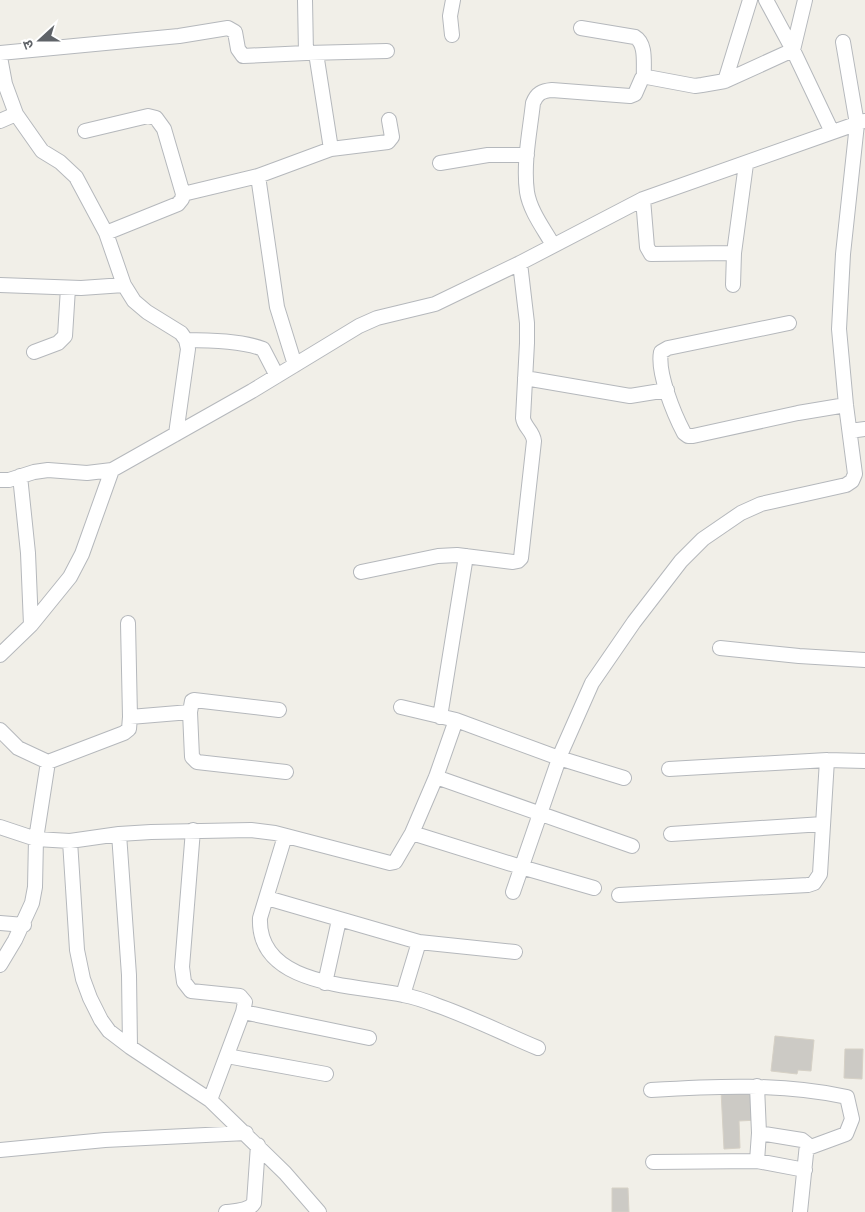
<svg xmlns="http://www.w3.org/2000/svg" width="865" height="1212" viewBox="0 0 865 1212" font-family="Raleway,'Noto Sans Devanagari',sans-serif">
<style>
.building{fill:#cccac5;stroke:#d6d1c6}
.lines{fill:none;stroke-linecap:round;stroke-linejoin:round}
.minor-casing{stroke:#b5b8bc;stroke-width:16}
.minor{stroke:#fff;stroke-width:14}
</style>
<rect width="100%" height="100%" fill="#f1efe8"/>
<path class="building" d="M775 1036 814 1040 811 1071 798 1070 797 1074 771 1071Z
M845 1049H863L862 1079 844 1078Z
M756 1089 758 1120 739 1121 740 1148 724 1149 721 1091Z
M612 1188H628L629 1212H612Z"/>
<g class="lines">
<g class="minor-casing">
<path id="minor" d="M766 0 793 50 832 132
M581 28 635 37C647 44 643 65 644 77
M452 35 450 16 453 0
M0 53 179 36 228 28 235 32 238 49 243 56 306 53 305 0
M307 53 387 51
M316 53 331 149
M0 57 5 84 16 114 42 151 60 162 76 177 106 233 124 285 134 301 147 312 181 333 186 340 188 349 176 434
M725 81 750 0
M0 121 16 114
M85 131 148 116 156 118 164 129 183 194 182 199 178 204 106 233
M440 163 488 155H527
M258 176 277 307 295 365
M183 194 258 176 331 149 388 142 392 137 389 120
M643 199 647 247 651 254 734 253
M553 245C544 229 530 211 527 192 523 163 530 131 533 103 537 93 542 91 552 90L630 96 635 94 642 78 647 77 695 86 702 85 725 81 793 50 805 0
M0 285 81 288 124 285
M733 285 734 253 746 164
M789 323 668 348 661 352C657 373 674 414 684 433L688 436H693L798 413 846 405
M186 340C209 340 243 341 263 349L277 376
M34 352 58 343 65 336 68 288
M525 378 630 396 667 390
M850 431 865 429
M20 476 28 553 31 625
M0 480H9L34 472 48 470 87 473 112 470 252 391 359 326 377 318 435 304 520 263 643 199 864 121
M361 572 438 556 457 555 513 562 518 561 521 558 534 441C533 431 524 427 523 418L527 343V323L520 263
M720 648 799 656 865 660
M0 655 31 625 70 577 82 554 112 470
M401 707 456 720 559 758 624 778
M279 710 194 700 192 701 190 712 192 757 197 762 286 772
M130 717 190 712
M440 717 466 556
M0 730 18 748 48 762 124 733 129 729 130 717 128 623
M669 769 827 760 865 761
M436 777 632 846
M0 827 36 839 70 841 119 834 151 832 251 830 275 833 390 863 395 862 412 833 436 777 456 720
M193 830 182 967 184 982 191 991 240 996 245 1002 243 1012 210 1100
M412 833 521 867 594 888
M119 834 129 975 130 1047
M671 834 823 824
M285 836 260 918C257 987 357 985 403 995 414 997 426 1001 436 1005 471 1017 504 1034 538 1048
M70 841 77 950 83 979 90 998 101 1020 109 1031 130 1047 210 1100 285 1173 319 1212
M513 892 561 753 592 683 634 622 681 561 703 539 741 513 761 504 846 485 852 481 855 474 846 405 839 329 843 254 857 124 843 42
M619 895 808 885 814 883 820 874 827 760
M267 898 419 942 515 952
M0 923 24 925
M0 965 15 940 32 903 35 887 36 839 48 762
M325 983 339 920
M403 995 419 942
M243 1012 369 1038
M227 1056 326 1074
M651 1090C716 1086 783 1083 847 1097L852 1119 846 1134 808 1148
M759 1133 802 1140 807 1144 800 1212
M0 1150 105 1140 246 1133
M757 1161 759 1133 757 1086
M653 1162 757 1161 805 1170
M226 1212C235 1211 249 1211 254 1203L258 1145"/>
</g>
<use href="#minor" class="minor"/>
</g>
<g transform="translate(40 40) rotate(249)" stroke="#ffffff" stroke-width="4" paint-order="stroke">
<path d="M0-4L9 19L0 12L-9 19Z" fill="#5f6368"/>
<text y="-8" font-size="14" font-weight="bold" text-anchor="middle" fill="#5f6368">उ</text>
</g>
</svg>
